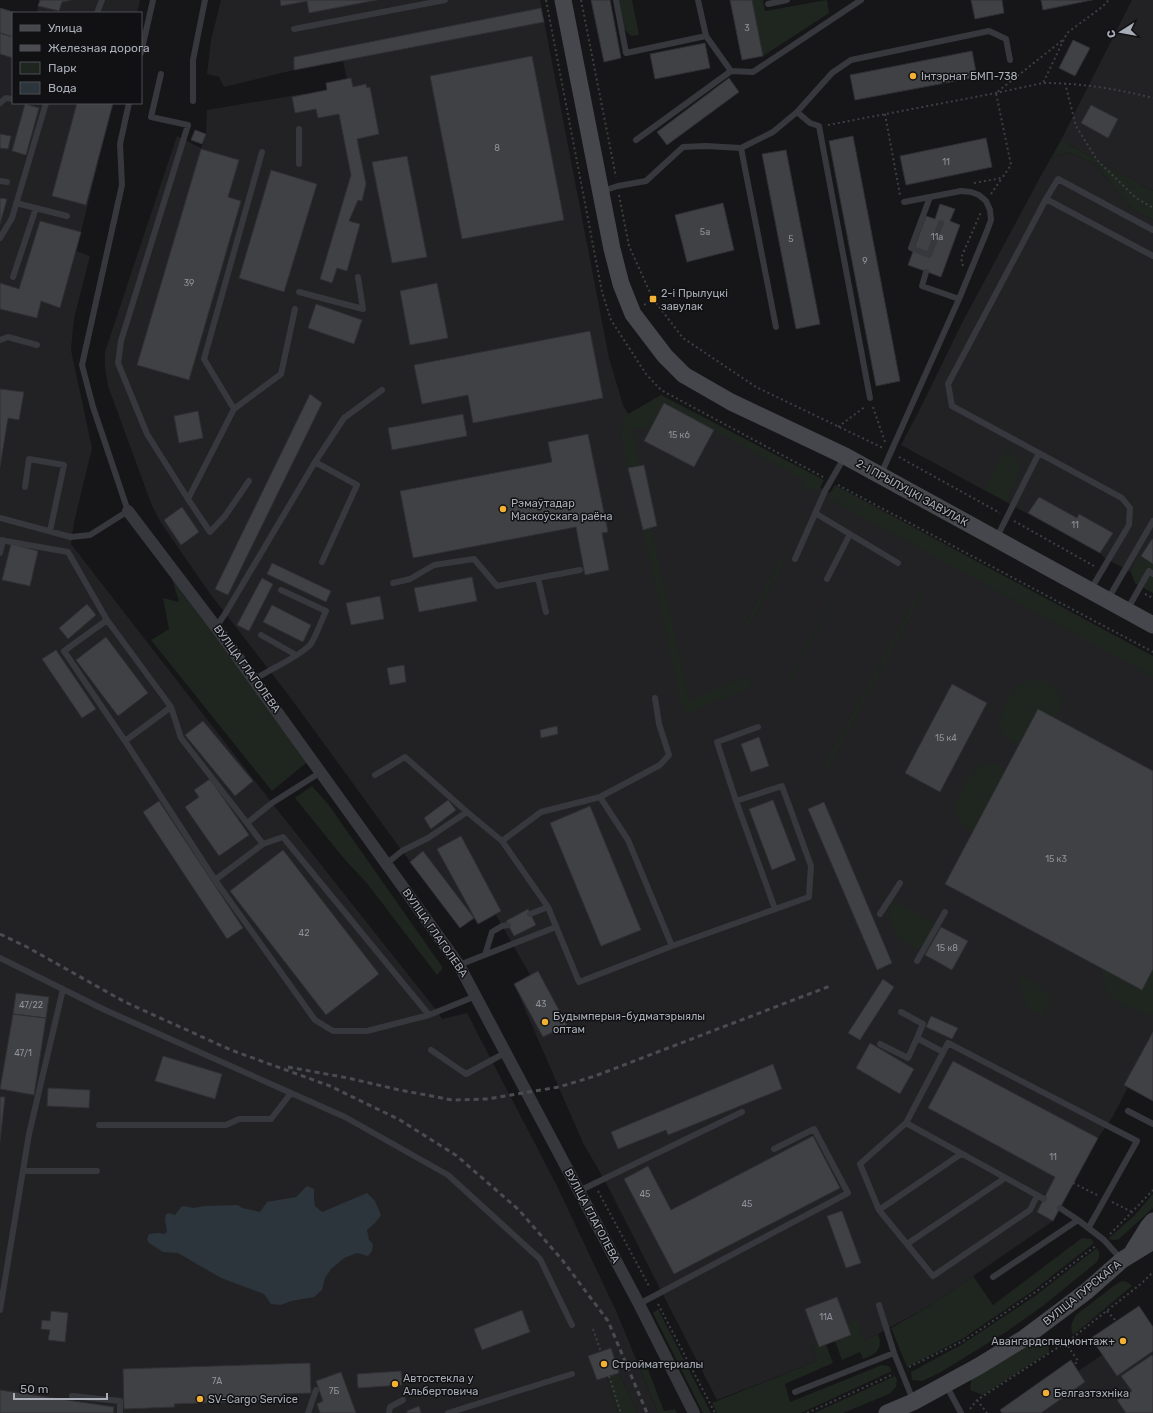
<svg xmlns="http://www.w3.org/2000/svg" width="1153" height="1413" viewBox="0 0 1153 1413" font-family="Rubik,sans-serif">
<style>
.built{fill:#222225}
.green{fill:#1e261f}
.water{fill:#2c353c}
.building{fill:#404145;stroke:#303034}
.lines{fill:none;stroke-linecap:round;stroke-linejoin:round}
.path{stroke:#3d3f44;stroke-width:2;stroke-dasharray:2 3;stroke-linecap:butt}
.lane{stroke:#37383d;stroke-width:6}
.street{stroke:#37383d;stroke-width:12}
.secondary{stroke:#45474d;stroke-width:17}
.rail{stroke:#4a4c52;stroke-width:3;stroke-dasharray:5 4;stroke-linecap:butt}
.poi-dot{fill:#f2b134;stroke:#111113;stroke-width:1.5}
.labels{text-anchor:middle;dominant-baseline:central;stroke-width:3;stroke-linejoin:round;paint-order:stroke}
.number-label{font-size:9px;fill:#8e929b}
.poi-label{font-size:11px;fill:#a8adb8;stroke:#111113;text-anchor:start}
.street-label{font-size:11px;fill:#a8adb8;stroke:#111113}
</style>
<rect width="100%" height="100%" fill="#161618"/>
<path class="built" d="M40 0H140L137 13H36Z
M221 0H540L609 358 623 405 628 414 638 409 664 403 1153 668V1101L1128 1087 1112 1118 1098 1138 1053 1221 931 1305 865 1341 847 1325 837 1297 805 1309 818 1345 812 1347 817 1361 717 1400 604 1179 583 1143 514 984 530 975 496 915 478 924 474 919 460 928 402 851 290 697 211 595 161 523 152 506 108 386 105 367V352L177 136 201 148 206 134 207 110 327 90 326 83 347 79 343 61 294 70 224 87 219 77 207 74 211 40Z
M1132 0H1153V191L1061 140Z
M0 8 17 13H13V103H113L76 251 90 256 74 318 71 350 92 448 74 523 71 544 272 803 437 1011 442 1019 467 1013 557 1186 617 1313 658 1413H638L619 1373 611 1349 588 1356 597 1380 607 1377 618 1413H0L45 1397 0 1390Z
M1068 152 1095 164 1132 209 1153 220V593L1135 583 1131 572 1105 558 1100 553 901 445 920 409 963 321 1043 172 1051 158Z
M1139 1306 1153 1327V1413H1002L1000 1410 1071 1360 1078 1371 1102 1355 1091 1338Z"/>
<path class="green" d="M617 0H632L639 35 631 36 622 27Z
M752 0H763L765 11 827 0 829 13 763 56Z
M1061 140 1153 191V220L1132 209 1095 164 1068 152 1051 158Z
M661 395 824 480 820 488 809 491 800 488 804 480 664 403 651 427 633 430 640 466 628 468C625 451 615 429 628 414Z
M1007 449 1015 457 1020 469 1016 482 1006 501 985 490 1002 455Z
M835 485 1153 656V677L830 499V493Z
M651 527 689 700 745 677 756 685 684 715 643 530Z
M1141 556 1153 564V593L1135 583 1131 572Z
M780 560 784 563 748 627 744 625Z
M169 569 308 762 301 767 272 791 151 640 169 629 163 598 179 602Z
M918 594 922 595 827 770 823 767Z
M834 597 836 598 790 681 788 679Z
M1043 680 1056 688 1063 700 1055 718 1038 709 1019 745 1008 740 998 729C1001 711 1009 689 1027 681 1032 679 1039 680 1043 680Z
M981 764 997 765 1006 770 972 833 960 823 953 808 969 777Z
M312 786 328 804 443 968 437 975 366 882 346 861 295 798Z
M895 901 941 927 925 955 901 940 892 927 889 916 890 906Z
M1101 968 1142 990 1153 969V1014L1151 1015C1134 1011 1112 1005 1105 987 1103 982 1103 974 1101 968Z
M1018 972 1048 993 1051 1001 1043 1015 1026 1006Z
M1153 1194V1208L1119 1239 1114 1240 1108 1239 1135 1215Z
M1082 1238 1091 1239 1094 1243 1034 1290 962 1339 907 1367 891 1328 931 1305 973 1276 993 1305Z
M1097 1248C1100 1253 1100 1256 1097 1262L1044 1305 1009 1330 941 1372 922 1381 912 1380 911 1372 961 1345 1035 1296Z
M1122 1281 1127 1282 1132 1286 1073 1335C1070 1326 1071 1323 1076 1315L1115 1285Z
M658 1309 711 1413H703L653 1313Z
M858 1321 865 1341 878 1334C884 1349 875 1355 863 1359L860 1352 842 1360 835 1341 851 1335 847 1325Z
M1048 1340 1049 1352 983 1395 970 1390 972 1374 1030 1343Z
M826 1344 833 1363 785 1384 790 1402 882 1365 889 1366 892 1371 801 1413H717L712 1403 817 1361 812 1347 818 1345 819 1347Z
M646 1364 664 1411 675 1409 677 1413H658L639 1366Z
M619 1373 638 1413H618L607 1377Z
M895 1376 897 1380 896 1387 889 1394 843 1413H814Z"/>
<path class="water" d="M307 1186 314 1189V1199L315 1206 322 1212 367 1193 375 1201 381 1215 376 1222 367 1230 369 1240 373 1244 372 1251 368 1256 357 1253 344 1258 331 1269 325 1278 322 1290 314 1297 291 1301 281 1305 271 1304 264 1294 221 1278 178 1253 163 1252 149 1243 147 1239 149 1234 158 1233 164 1234 167 1232 165 1219 166 1214 169 1213 175 1215 181 1207 184 1206 193 1208 205 1206 238 1205 242 1208 260 1212 267 1202 296 1197Z"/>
<path class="building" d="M40 0H71L62 2 59 11 38 6Z
M280 0H377L309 13 307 1 281 6Z
M591 0H610L621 58 604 62Z
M730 0H752L763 56 742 60Z
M971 0H1002L1004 13 975 19Z
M1041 0H1092L1043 10Z
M0 8 17 13H13V37L0 33Z
M541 8 544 22 294 70V57Z
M0 33 13 37V58L0 54Z
M1073 40 1090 48 1075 76 1059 68Z
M705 43 710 68 655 79 650 54Z
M972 51 977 77 855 100 850 75Z
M532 56 564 220 462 239 430 76Z
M351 78 353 87 366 84 367 88 370 87 379 134 357 139 366 184 362 201 358 200 349 221 360 224 347 271 337 268 332 283 320 279 351 175 339 114 318 118 316 109 295 113 292 97 327 90 326 83Z
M729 78 739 92 667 145 657 132Z
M77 103H113L86 205 52 196Z
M25 104 39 108 26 155 12 151Z
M1091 105 1118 119 1108 138 1081 123Z
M195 130 206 134 202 144 191 140Z
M0 134 11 136 8 149 0 148Z
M853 136 900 381 876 386 829 141Z
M986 138 992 167 906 185 900 156Z
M201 149 239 160 228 197 241 201 189 380 137 365Z
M786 150 820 324 796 329 762 154Z
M407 156 427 257 392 263 372 162Z
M271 170 317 184 284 292 239 278Z
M0 198 7 199 0 224Z
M723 203 734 250 687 262 675 215Z
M940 204 955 209 950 221 960 225 941 277 908 265 926 216 935 219Z
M40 221 81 232 60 308 41 301 37 318 0 309V283L19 289Z
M437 283 448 338 410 345 400 291Z
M316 304 362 320 354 344 308 328Z
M590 331 603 398 473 423 468 395 422 404 414 365Z
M0 389 24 392 19 420 8 418 0 467Z
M310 394 322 403 228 595 215 589Z
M664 403 714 430 694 467 644 441Z
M198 411 203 438 179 443 174 416Z
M463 414 467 436 392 450 388 428Z
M588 434 608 532 602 533 609 570 585 575 576 527 413 558 400 491 552 462 548 442Z
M644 465 657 526 643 530 628 468Z
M1039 497 1077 518 1079 514 1113 533 1100 553 1028 513Z
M182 507 199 532 181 545 164 520Z
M1152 539 1153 540V564L1141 556Z
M11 544 38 551 30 586 2 580Z
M272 563 331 591 326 602 267 574Z
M472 577 477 601 419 612 414 588Z
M262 578 273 584 249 631 237 625Z
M380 596 384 619 351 625 346 603Z
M87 604 96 615 68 639 59 628Z
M272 605 311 625 303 642 263 622Z
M106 637 148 693 118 716 76 660Z
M56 650 96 709 82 718 42 659Z
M404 665 406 682 390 685 387 668Z
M952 684 987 703 940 792 905 773Z
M1038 709 1153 771V969L1142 990 945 884Z
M203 721 253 781 235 796 185 735Z
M557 726 558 734 541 738 540 730Z
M759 737 769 766 751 772 741 744Z
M210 779 249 835 219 856 185 807 199 797 194 790Z
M448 800 456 810 431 829 424 818Z
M773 800 796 860 772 870 749 809Z
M159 801 243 928 227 939 143 812Z
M824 802 892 963 877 970 808 809Z
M590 806 641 930 601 946 550 823Z
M461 836 501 911 478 924 437 849Z
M283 850 379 974 326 1015 230 891Z
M423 851 474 918 460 928 410 862Z
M528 909 536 925 514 936 506 921Z
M941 927 968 941 952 970 925 955Z
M538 971 567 1025 543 1037 514 984Z
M883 979 894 987 860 1040 848 1033Z
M16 993 49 997 46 1018 13 1014Z
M13 1014 46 1018 34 1095 0 1089Z
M931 1016 958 1028 952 1039 926 1027Z
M1153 1032V1101L1124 1085Z
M870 1043 914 1069 900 1094 856 1068Z
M163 1056 222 1074 215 1099 155 1081Z
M953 1061 1098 1138 1053 1221 1037 1212 1055 1177 928 1108Z
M773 1064 782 1089 668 1135 666 1130 618 1149 611 1132Z
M48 1088 90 1090 89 1108 47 1106Z
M0 1097H5L0 1141Z
M813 1136 840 1188 674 1274 624 1179 648 1166 671 1210Z
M842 1211 861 1263 846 1268 827 1216Z
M837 1297 851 1335 819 1347 805 1309Z
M1139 1306 1153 1327V1351L1117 1376 1091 1338Z
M522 1310 530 1332 482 1350 474 1329Z
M51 1311 68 1313 65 1342 48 1340 50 1330 41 1329 42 1320 50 1321Z
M611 1348 619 1373 597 1380 588 1356Z
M1152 1355 1153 1357V1413H1126L1117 1400 1132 1391 1121 1376Z
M1071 1360 1085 1382 1041 1413H1002L1000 1410Z
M310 1363 311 1393 284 1394 285 1400 174 1404 175 1407 124 1409 123 1369Z
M401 1371 402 1385 358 1388 357 1374Z
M341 1372 356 1413H320L317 1404 323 1401 316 1381Z
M0 1390 114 1407 113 1413H0Z
M419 1406 421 1413H407V1411Z"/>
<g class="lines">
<path class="path" d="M546 0 602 292 611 320 646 374 661 390 823 477
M581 0 616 177
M1044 83C1081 83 1117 89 1153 98
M1065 83 1076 126 1097 160 1136 198 1153 208
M885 114 900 195
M828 125 996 93 1043 83 1067 33 1102 7 1109 0
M974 183 1002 178 1011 165 996 93 1064 39
M991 194 1002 178
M619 195 629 246 653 299 683 338 756 387 883 448
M963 266 961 258 981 212
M644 305 653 299
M873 407 885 442
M838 427 866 406
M899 457 1000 513
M838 485 1153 652
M1014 521 1094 566
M1145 594 1153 598
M1073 1183 1097 1195
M598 1191 650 1288
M1112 1202 1132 1212
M1110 1234 1132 1212 1153 1190
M658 1304 715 1413
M1107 1311 1116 1321
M593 1329 601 1352
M1065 1342 1078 1361 1074 1365
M909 1367 965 1340 1037 1291 1097 1245
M609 1376 621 1413
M977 1400 987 1413
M970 1409 977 1400 1071 1339 1142 1283 1153 1272
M807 1413 894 1374"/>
<path class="lane" d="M616 0 626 53 706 36
M698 0 706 36 731 71
M768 4 787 0
M97 13 102 0
M294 29 445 0
M141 53 153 0
M161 74 151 117 188 125 121 341 118 363 147 434 188 499
M193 101V60L205 0
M0 103 6 98 13 99
M797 112 810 123 819 126 870 398
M636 140 731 71 753 72 861 0
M741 148 776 327
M299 164V129
M0 181 7 182
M602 191 618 186 646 181 683 147 706 146 741 148 773 132 797 112 832 73 851 60 989 31 1006 39 1010 60
M930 197 911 248 929 255 941 223
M1046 199 1153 256
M16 203 67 216
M0 238 12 218 46 103
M926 272 922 286 959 299
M13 277 36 208
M299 292 363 309 358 277
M0 340 8 337 37 345
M234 409 204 359 262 152
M315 462 344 418 382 390
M881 474 959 299 987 231 991 220 990 210 986 201 979 195 971 192 961 191 904 202
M249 481 225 516 210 532 188 499 234 409 281 374 295 309
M25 487 29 459 64 465 50 531
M815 513 898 563
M0 518 71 537 90 535 128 511 93 407 82 365 122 185 120 144 129 103
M997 537 1039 453
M0 540 68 552 107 620 171 707 181 738 247 823
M0 553 3 540
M795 559 825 491 845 456
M538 578 580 570
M827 579 850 534
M393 583 410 579 434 565 474 559 497 586 538 578 546 612
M1091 589 1129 525 1130 508 1122 498 952 406 948 384 1046 199 1058 179 1153 230
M1108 599 1153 521
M1127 610 1149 571 1153 574
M107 620 64 651 125 741 215 880
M216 627 225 614 315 462 357 485 322 562
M261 635 296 655
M254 680C270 669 297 658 310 645 315 639 322 619 326 611L281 590
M125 741 171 707
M321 772 272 803 247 823 263 844 215 880 315 1020 333 1031H367L429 1015 476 996
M375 775 405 757 467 812
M600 797 660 765 669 755 659 724 655 698
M736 801 775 909
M502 841 541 812 600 797 628 840 672 946
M263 844 283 837 429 1015
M386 864 402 851 428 838 467 812 502 841 548 907
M530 914 548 907 579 982 672 946 809 897 811 866 782 786 736 801 717 742 758 727
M880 914 900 883
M485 955 492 932 502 926 508 925
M0 958 105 1010 345 1117 448 1175 540 1259 572 1325
M917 961 945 912
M459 965 556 927
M901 1012 923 1024 917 1038
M880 1044 908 1058 917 1038 943 1052
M431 1050 466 1074 505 1053
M1128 1111 1153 1124
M906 1123 1044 1199
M99 1125H226L239 1119H271L291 1093
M23 1171H97
M579 1191 742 1112
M1037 1196 1030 1210 933 1276 879 1210 860 1164 906 1123 948 1043 1137 1141 1089 1227
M1060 1208 1078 1220
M879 1210 961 1154
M907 1244 1005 1178
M993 1277 1078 1220 1104 1240 1121 1259
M639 1304 848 1193 814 1129 774 1149
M879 1305 894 1353 913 1400
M0 1310 29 1134 63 989
M946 1385 961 1413
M795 1392 894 1353
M72 1396 120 1401V1413
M308 1413 316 1390
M389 1413 390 1407 403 1400
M448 1413 572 1374"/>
<path class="street" d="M128 511 216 627 459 965 639 1304 694 1413"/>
<path class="secondary" d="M563 0 612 249 621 284 633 314 665 356 684 375 731 402 845 456 1153 625
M1133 1251 1148 1227 1153 1221
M887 1413 913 1402 979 1366 1023 1339 1087 1291 1122 1260 1153 1241"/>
<path class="rail" d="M0 934 27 947 125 1002 231 1050 330 1086 400 1120 457 1156 519 1210 563 1261 608 1321 647 1413
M288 1067 348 1078 395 1089 452 1100 487 1099 559 1087 595 1076 830 986"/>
</g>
<g class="poi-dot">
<circle cx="913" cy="76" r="4"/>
<rect x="649" y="295" width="8" height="8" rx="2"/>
<circle cx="503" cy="509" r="4"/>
<circle cx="545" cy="1022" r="4"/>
<circle cx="1123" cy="1341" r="4"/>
<circle cx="604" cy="1364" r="4"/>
<circle cx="395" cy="1384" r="4"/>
<circle cx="1046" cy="1393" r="4"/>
<circle cx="200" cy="1399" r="4"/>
</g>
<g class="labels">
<g class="number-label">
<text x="747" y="28">3</text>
<text x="497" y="148">8</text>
<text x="946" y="162">11</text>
<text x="705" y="232">5а</text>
<text x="937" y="237">11а</text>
<text x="791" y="239">5</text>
<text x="865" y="261">9</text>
<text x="189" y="283">39</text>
<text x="679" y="435">15 к6</text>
<text x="1075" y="525">11</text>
<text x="946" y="738">15 к4</text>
<text x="1056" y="859">15 к3</text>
<text x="304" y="933">42</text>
<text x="947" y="948">15 к8</text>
<text x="541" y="1004">43</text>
<text x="31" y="1005">47/22</text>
<text x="23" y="1053">47/1</text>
<text x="1053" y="1157">11</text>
<text x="645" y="1194">45</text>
<text x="747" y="1204">45</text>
<text x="826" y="1317">11А</text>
<text x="217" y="1381">7А</text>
<text x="334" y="1391">7Б</text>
</g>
<g class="poi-label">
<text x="921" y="76">Інтэрнат БМП-738</text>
<text x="661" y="293">2-і Прылуцкі<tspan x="661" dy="13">завулак</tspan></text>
<text x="511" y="503">Рэмаўтадар<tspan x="511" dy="13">Маскоўскага раёна</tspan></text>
<text x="553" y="1016">Будымперыя-будматэрыялы<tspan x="553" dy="13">оптам</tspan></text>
<text x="1115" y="1341" text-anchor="end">Авангардспецмонтаж+</text>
<text x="612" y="1364">Стройматериалы</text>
<text x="403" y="1378">Автостекла у<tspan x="403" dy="13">Альбертовича</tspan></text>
<text x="1054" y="1393">Белгазтэхніка</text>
<text x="208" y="1399">SV-Cargo Service</text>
</g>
<g class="street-label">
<text transform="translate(912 493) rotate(29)">2-І ПРЫЛУЦКІ ЗАВУЛАК</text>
<text transform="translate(247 669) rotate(54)">ВУЛІЦА ГЛАГОЛЕВА</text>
<text transform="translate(435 933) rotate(55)">ВУЛІЦА ГЛАГОЛЕВА</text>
<text transform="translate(592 1216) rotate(62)">ВУЛІЦА ГЛАГОЛЕВА</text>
<text transform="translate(1082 1293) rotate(-39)">ВУЛІЦА ГУРСКАГА</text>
</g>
</g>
<rect x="12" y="12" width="130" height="92" fill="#111113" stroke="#4d4f55"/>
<rect x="20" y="25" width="20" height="6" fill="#45474d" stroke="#4d4f55"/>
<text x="48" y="32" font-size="12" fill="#a8adb8">Улица</text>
<rect x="20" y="45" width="20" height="6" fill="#4a4c52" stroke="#4d4f55"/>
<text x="48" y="52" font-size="12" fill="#a8adb8">Железная дорога</text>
<rect x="20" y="62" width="20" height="12" fill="#1e261f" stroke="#4d4f55"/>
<text x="48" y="72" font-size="12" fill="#a8adb8">Парк</text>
<rect x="20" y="82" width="20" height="12" fill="#2c353c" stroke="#4d4f55"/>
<text x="48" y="92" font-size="12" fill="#a8adb8">Вода</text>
<g transform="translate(1121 32) rotate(259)" stroke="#111113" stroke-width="3" paint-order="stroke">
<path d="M0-3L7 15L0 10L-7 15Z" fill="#a8adb8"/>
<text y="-6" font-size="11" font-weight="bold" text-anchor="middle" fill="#a8adb8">С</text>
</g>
<path d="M14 1393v6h93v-6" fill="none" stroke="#a8adb8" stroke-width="2"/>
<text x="20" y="1393" font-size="12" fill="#a8adb8" stroke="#111113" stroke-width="3" paint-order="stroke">50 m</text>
</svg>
